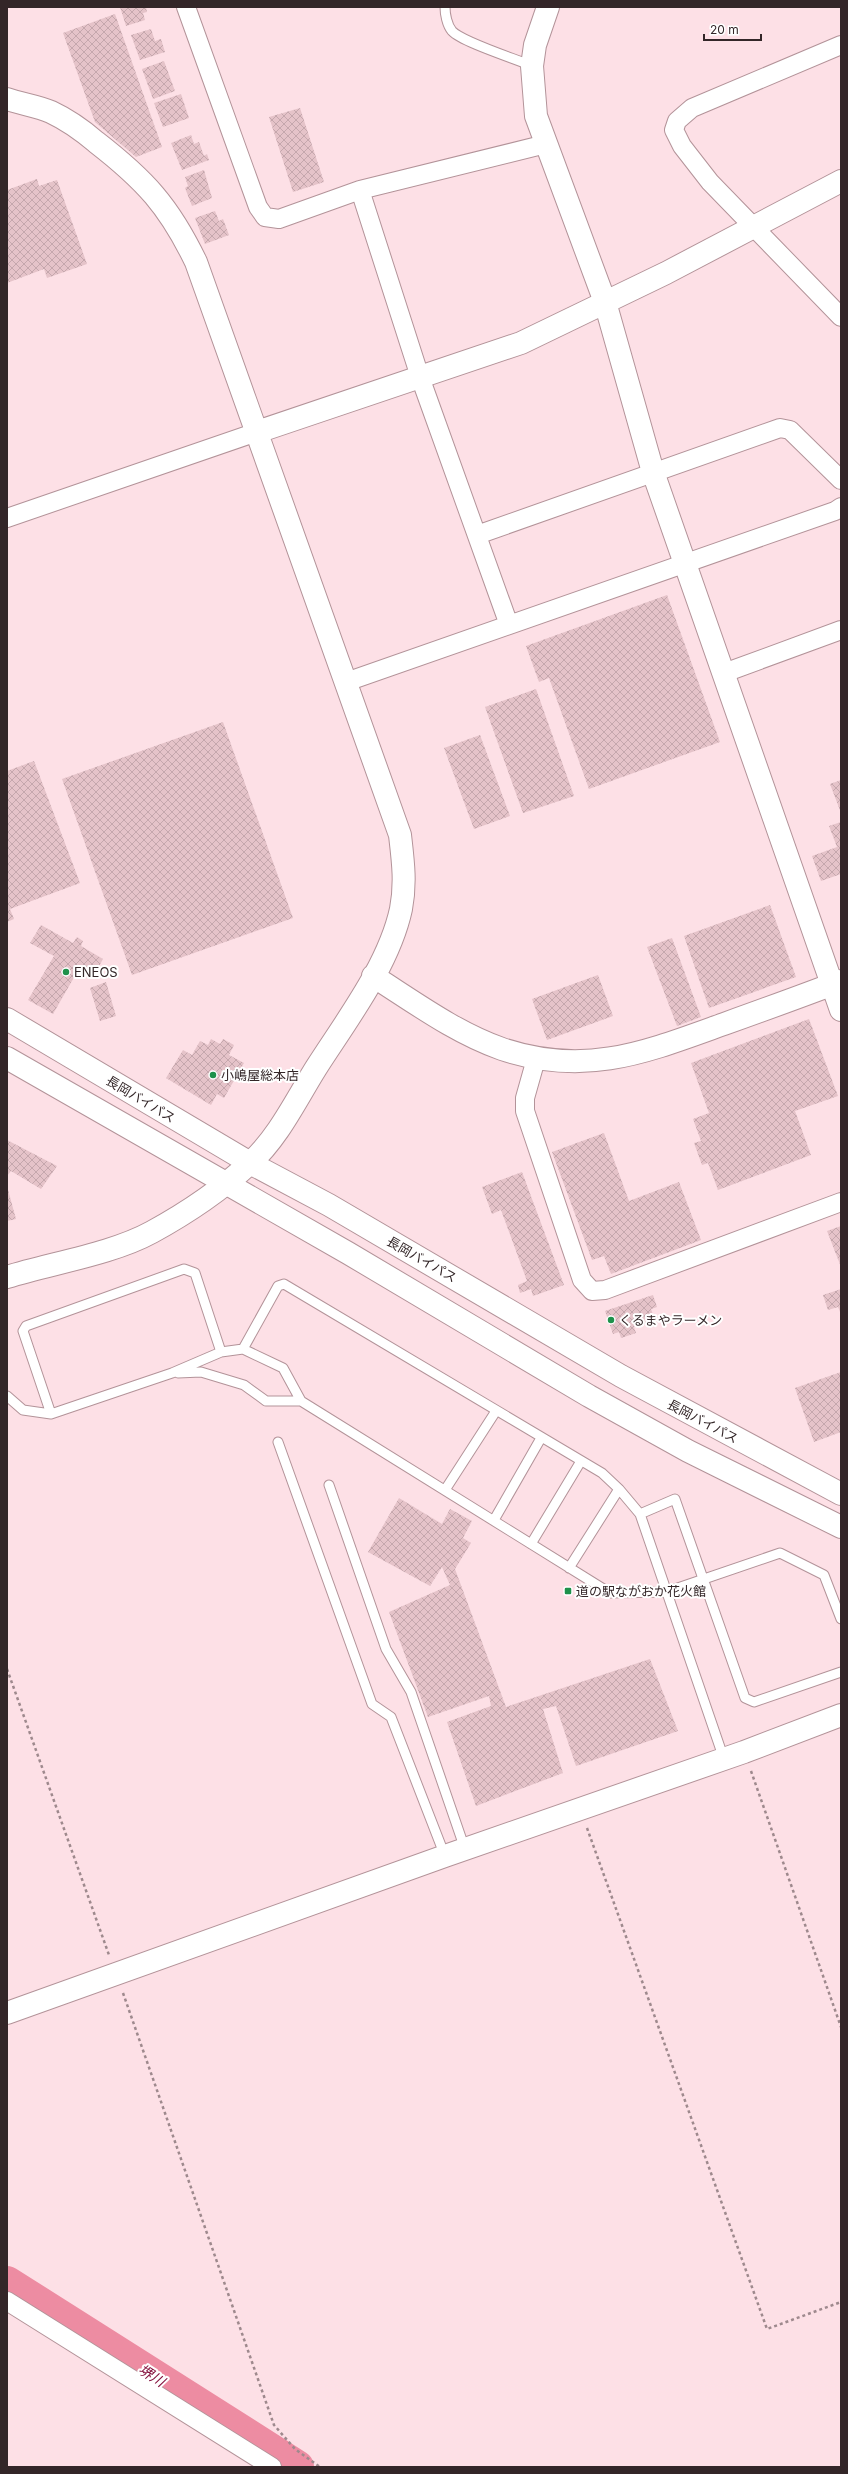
<svg xmlns="http://www.w3.org/2000/svg" width="848" height="2474" viewBox="0 0 848 2474" font-family="Inter,'Noto Sans JP',sans-serif">
<style>
.lines{fill:none;stroke-linecap:round;stroke-linejoin:round}
.river{stroke:#ed8ca2;stroke-width:34}
.building{fill:url(#building-cross-hatch)}
.lane-casing{stroke:#b39399;stroke-width:11}
.street-casing{stroke:#b39399;stroke-width:20}
.secondary-casing{stroke:#b39399;stroke-width:24}
.highway-casing{stroke:#b39399;stroke-width:24}
.path{stroke:#9e898d;stroke-width:2.5;stroke-dasharray:3 3;stroke-linecap:butt}
.lane{stroke:#fff;stroke-width:9}
.street{stroke:#fff;stroke-width:18}
.secondary{stroke:#fff;stroke-width:22}
.highway{stroke:#fff;stroke-width:22}
.poi-dot{fill:#1e914b;stroke:#fff;stroke-width:1.5}
.labels{text-anchor:middle;dominant-baseline:central;stroke-width:4;stroke-linejoin:round;paint-order:stroke}
.poi-label{font-size:13px;fill:#332628;stroke:#fff;text-anchor:start}
.street-label{font-size:13px;fill:#332628;stroke:#fff}
.water-label{font-size:14px;font-style:italic;fill:#84103d;stroke:#fff}
</style>
<defs>
<pattern id="building-cross-hatch" width="8" height="8" patternUnits="userSpaceOnUse"><rect width="8" height="8" fill="#e5c3c9"/><path d="M0 0l8 8M0 8l8-8" fill="none" stroke="#c5a7ad"/></pattern>
</defs>
<rect width="100%" height="100%" fill="#fde0e6"/>
<g class="lines">
<path class="river" d="M7 2283 297 2467"/>
</g>
<path class="building" d="M120 7H146L147 12 143 13 145 20 126 26Z
M115 14 162 147 136 157 95 122 63 33Z
M151 29 155 41 161 39 165 52 140 60 131 35Z
M164 61 175 91 153 99 142 69Z
M181 94 189 118 163 127 154 103Z
M300 108 324 182 293 192 269 117Z
M191 135 194 144 199 142 204 156 207 154 209 160 182 170 171 143Z
M204 170 212 198 192 206 185 188 188 186 185 177Z
M37 179 39 186 57 180 87 264 47 278 44 269 7 283V190Z
M215 211 219 221 223 219 229 235 205 244 195 218Z
M667 595 720 742 589 789 549 678 539 682 526 646Z
M536 689 574 796 523 813 485 707Z
M223 722 293 918 132 975 62 779Z
M480 735 510 816 474 829 444 748Z
M34 761 80 883 10 909 14 919 7 922V771Z
M841 780V813L830 784Z
M841 822V874L821 881 812 856 837 847 829 826Z
M770 905 796 977 709 1008 684 936Z
M41 925 73 943 77 937 83 941 81 946 103 959 94 975 80 967 53 1014 28 1000 54 956 30 943Z
M672 938 701 1017 677 1026 647 947Z
M598 975 613 1016 547 1040 532 999Z
M106 982 116 1016 100 1021 90 988Z
M809 1019 838 1096 795 1111 811 1155 718 1190 708 1163 702 1165 694 1143 701 1141 693 1119 709 1113 691 1063Z
M211 1039 220 1044 223 1039 234 1045 229 1055 244 1063 224 1098 217 1094 211 1105 166 1078 183 1050 192 1055 200 1041 208 1045Z
M604 1133 629 1201 679 1182 701 1240 611 1274 604 1256 592 1260 552 1152Z
M7 1140 57 1166 41 1189 11 1171 7 1176Z
M522 1172 564 1285 533 1296 531 1289 520 1293 518 1285 527 1281 501 1210 492 1214 482 1187Z
M7 1186 16 1219 7 1221Z
M841 1226V1267L827 1231Z
M841 1289V1314L838 1307 828 1310 823 1295Z
M653 1295 657 1307 651 1309 655 1320 634 1327 636 1333 621 1338 619 1332 613 1334 605 1311Z
M841 1372V1432L814 1442 795 1388Z
M399 1498 442 1524 450 1509 472 1521 463 1538 471 1543 455 1569 506 1707 650 1659 678 1731 576 1766 556 1706 543 1709 563 1773 476 1806 447 1722 491 1706 489 1696 428 1717 389 1612 450 1585 442 1567 430 1586 368 1552Z"/>
<g class="lines">
<g class="lane-casing">
<path id="lane" d="M445 7C445 14 447 25 452 31 462 42 516 59 532 66
M243 1349 278 1286 284 1284 602 1473 619 1489 640 1514 724 1759
M178 1373 201 1372 244 1385 266 1401H301
M7 1396 23 1410 51 1414 172 1373 221 1352 243 1349 283 1368 301 1401 610 1593 666 1592 780 1553 824 1575 841 1619
M51 1414 23 1331 26 1326 184 1269 195 1273 221 1352
M278 1442 372 1704 391 1717 445 1856
M329 1485 386 1649 411 1692 465 1849
M445 1490 496 1411
M640 1514 675 1499 745 1698 754 1702 841 1672
M494 1520 541 1438
M531 1544 581 1461
M569 1568 619 1489"/>
</g>
<g class="street-casing">
<path id="street" d="M186 7 258 207 265 217 279 219 360 190 546 144
M841 45 692 108 677 121 674 130 682 146 710 182 841 317
M360 190 420 377 509 625
M7 518 257 432
M477 535 780 428 790 430 841 480
M724 673 841 630
M346 682 835 511 841 507
M536 1059 525 1098V1111L582 1280 592 1291 605 1290 841 1202
M7 2301 272 2467"/>
</g>
<g class="secondary-casing">
<path id="secondary" d="M548 7 535 45 532 66 536 116 605 302 653 472 841 1010
M7 99C21 104 38 106 51 112 68 120 82 130 96 142 145 180 169 206 196 262L400 835C403 861 406 883 401 909 389 965 346 1021 316 1068 296 1100 278 1138 250 1163 222 1189 185 1214 152 1232 112 1254 52 1263 7 1277
M257 432 521 343 666 273 841 181
M373 976C414 1002 456 1033 502 1049 586 1077 646 1052 724 1024 763 1010 802 996 841 981
M7 2013 445 1856 744 1752 841 1715"/>
</g>
<g class="highway-casing">
<path id="highway" d="M7 1019 250 1163 329 1205 621 1376 841 1494
M7 1058 348 1253 589 1396 688 1451 841 1527"/>
</g>
<path class="path" d="M7 1669 109 1955
M751 1771 841 2027
M587 1828 767 2329 841 2302
M123 1993 274 2425 295 2449 320 2467"/>
<use href="#lane" class="lane"/>
<use href="#street" class="street"/>
<use href="#secondary" class="secondary"/>
<use href="#highway" class="highway"/>
</g>
<g class="poi-dot">
<circle cx="66" cy="972" r="4"/>
<circle cx="213" cy="1075" r="4"/>
<circle cx="611" cy="1320" r="4"/>
<rect x="564" y="1587" width="8" height="8" rx="2"/>
</g>
<g class="labels">
<g class="poi-label">
<text x="74" y="972">ENEOS</text>
<text x="221" y="1075">小嶋屋総本店</text>
<text x="619" y="1320">くるまやラーメン</text>
<text x="576" y="1591">道の駅ながおか花火館</text>
</g>
<g class="street-label">
<text transform="translate(141 1099) rotate(31)">長岡バイパス</text>
<text transform="translate(422 1259) rotate(30)">長岡バイパス</text>
<text transform="translate(703 1421) rotate(28)">長岡バイパス</text>
</g>
<g class="water-label">
<text transform="translate(152 2375) rotate(32)">堺川</text>
</g>
</g>
<rect width="848" height="2474" fill="none" stroke="#332628" stroke-width="16"/>
<path d="M704 34v6h57v-6" fill="none" stroke="#332628" stroke-width="2"/>
<text x="710" y="34" font-size="12" fill="#332628" stroke="#ffffff" stroke-width="3" paint-order="stroke">20 m</text>
</svg>
